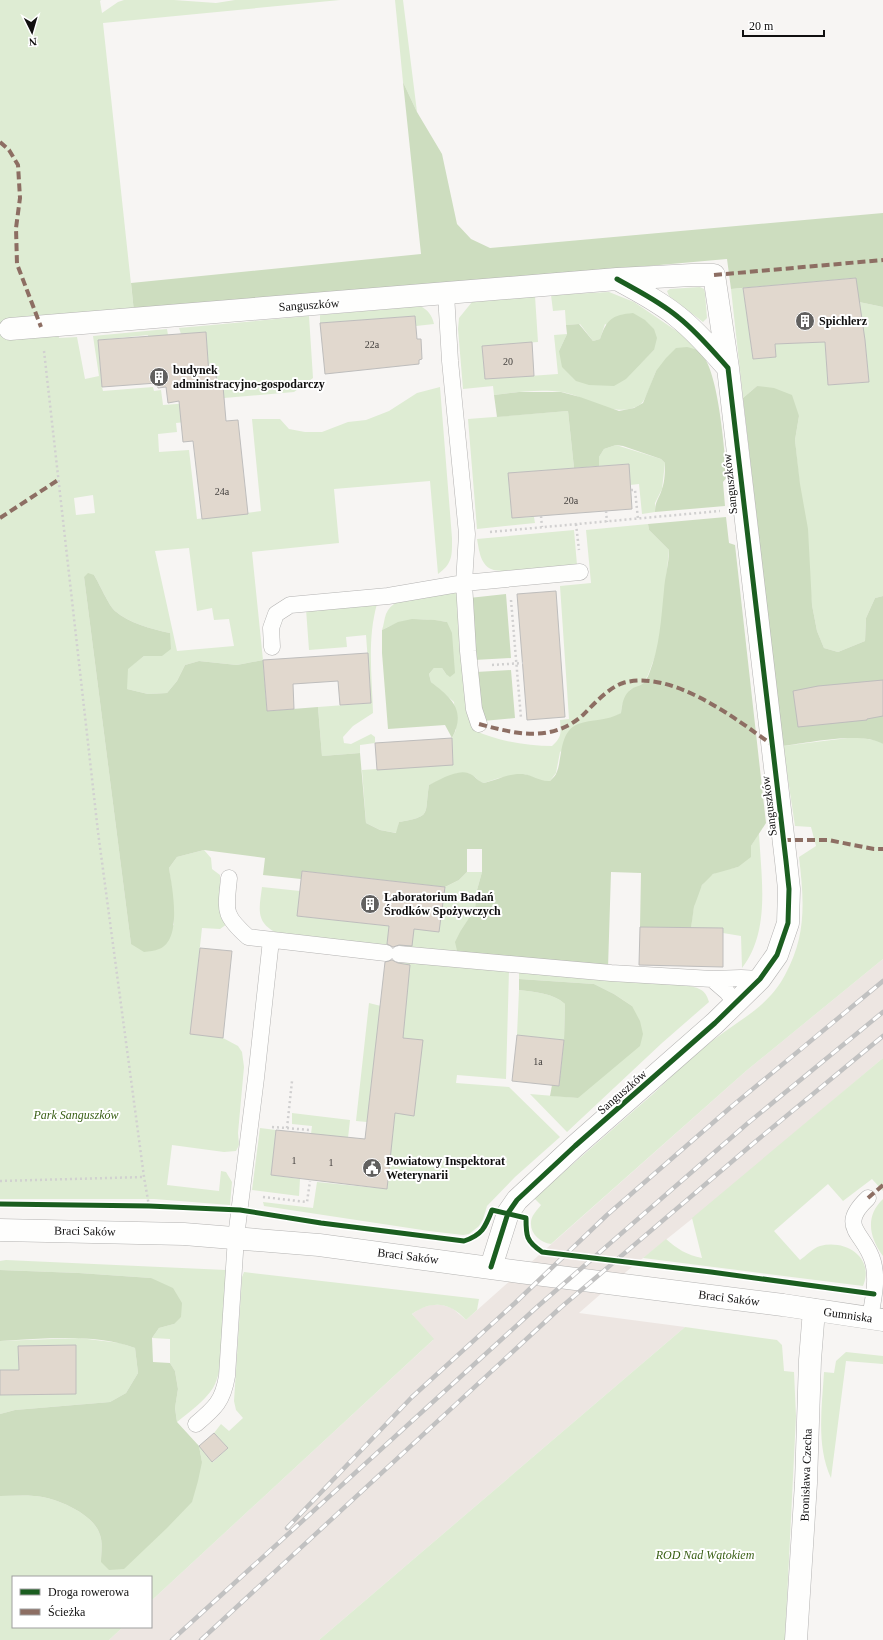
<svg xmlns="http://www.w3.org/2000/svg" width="883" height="1640" viewBox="0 0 883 1640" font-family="Georgia,serif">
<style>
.built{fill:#ede6e2}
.green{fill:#deecd3;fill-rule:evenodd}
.forest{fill:#cdddbf}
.building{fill:#e1d8ce;stroke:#bebdbc}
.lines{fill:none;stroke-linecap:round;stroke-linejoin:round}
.lane-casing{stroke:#b4b3b2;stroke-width:17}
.street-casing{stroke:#b4b3b2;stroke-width:23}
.secondary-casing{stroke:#b4b3b2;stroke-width:23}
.path{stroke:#d1d0d0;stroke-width:2.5;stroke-dasharray:2 3;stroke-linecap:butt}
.lane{stroke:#fefefd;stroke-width:16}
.street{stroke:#fefefd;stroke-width:22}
.secondary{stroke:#fefefd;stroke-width:22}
.rail-casing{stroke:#c1c1c1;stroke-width:4.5}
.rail{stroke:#fff;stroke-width:3;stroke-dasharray:9;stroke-linecap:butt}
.quiet{stroke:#8d6e63;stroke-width:4;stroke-dasharray:8 4;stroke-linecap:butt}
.cycleway-casing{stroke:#fff;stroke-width:8}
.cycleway{stroke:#1b5e20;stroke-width:5}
.labels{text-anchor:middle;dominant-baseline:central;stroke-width:4;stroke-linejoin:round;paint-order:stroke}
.number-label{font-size:10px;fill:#44413f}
.street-label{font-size:12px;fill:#100f0f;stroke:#fff}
.poi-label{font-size:12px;font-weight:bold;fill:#100f0f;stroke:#fff;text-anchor:start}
.park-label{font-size:12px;font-style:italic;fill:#3a6016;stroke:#fff}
</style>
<rect width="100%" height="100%" fill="#f7f5f3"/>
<path class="built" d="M883 959V1058L713 1202 627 1271 579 1313 685 1327 319 1640H109L123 1627H151V1601L433 1340 412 1314 421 1308 431 1305H442L452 1308 466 1320 746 1071Z"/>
<path class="green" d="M0 0H101L100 1 102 13 118 2 124 0H174L216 3 235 0H340L103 23 134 312 57 318 59 338 77 337 85 379 99 376 93 336 167 329 168 335 148 337V335L98 340 102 387 103 391 153 387 154 391 161 390 163 405 204 402 205 420 176 423 177 432 158 434 159 452 189 450 197 519 261 511 252 419H280L289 429 305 432H322L348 422 366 420 389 411 417 393 440 387 452 538C452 555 453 563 438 574L430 481 334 489 339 543 252 552 263 660 237 665 199 661 185 665 177 681 167 693 148 694 127 689V669L144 656H162L170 633C151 629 129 623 115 611 109 606 99 583 94 575L84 577 131 944 174 925 171 883 169 868 177 857 204 850 211 858 212 869 220 875V912L227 924 220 929 202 928 193 1010 223 1038 238 1046 242 1052 244 1067 238 1133 239 1145 236 1151 224 1152 172 1145 167 1185 219 1191 221 1171 226 1172 232 1182 230 1205 154 1199H0ZM93 495 95 513 76 515 74 498ZM189 548 197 611 212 608 214 620 229 619 234 646 177 651 155 551Z
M395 0H403L417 112 403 82Z
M700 287 704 289 705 293 707 318 703 322 669 296 667 291 670 289Z
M743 288 753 359 776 357 775 344 825 342 828 385 869 382 865 340 859 302 883 307V596L875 598 866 618 865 641 838 652 824 648 817 631 812 605 795 440 799 416 757 386 743 398 731 289Z
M609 292 634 302 681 334 699 351 656 371C653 378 646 400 641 404 616 421 587 396 562 392 540 389 516 392 494 395L493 386 463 389 458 329 459 318 472 302 535 296 538 342 482 346 485 379 558 374 554 335 567 334 559 351 641 363 654 350 605 324 600 339 593 341 580 324 566 325 565 310 553 311 551 295Z
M420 306C428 310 432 315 434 324L416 326 414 316 320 323V315Z
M309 316 313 378 294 392 224 398 223 386H217L216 374 209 375 206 332 181 334 179 328Z
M568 411 574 468 509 473 512 518 534 517 535 523 477 529 468 419Z
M616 445 661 459 665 463 662 489 655 503V512L642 514 639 484 630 485 628 464 599 466V457L604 449Z
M648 524 649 530 669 550 661 629 657 651 648 675 642 685 630 690 622 705 621 713 613 718 596 721 560 752 556 773 550 781 543 782 525 774 499 778 484 783 480 782 475 777 468 773H458L429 785C424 815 433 816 399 822L397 833 380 830 366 823 362 770 453 764 452 738 456 730 454 702 431 682 429 674 434 668H442L446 674 447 622C422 618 405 618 382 630 384 625 384 619 386 614 395 592 436 595 457 593L466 711 474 730C497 741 527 746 552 746 562 737 561 733 560 720L569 719 560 586 591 583 586 530Z
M574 530 577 565C560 566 503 575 491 569 480 564 479 549 477 539Z
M377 604C367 639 372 677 373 713L353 726 343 737 344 743 351 744 371 734 375 737V743L360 745V753L322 756 318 707 371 703 366 635 346 637 347 647 309 650 306 609Z
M856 737 879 741 883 744V959L746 1071 551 1244C540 1242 530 1234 531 1222 531 1216 537 1210 541 1205L534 1198C574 1163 613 1129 653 1094 672 1076 691 1057 712 1041 739 1020 768 1007 785 975 807 935 804 900 799 857L816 846 811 827 795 826 783 746Z
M759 833C761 877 771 931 742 968L741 936 723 933V928H691C693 910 696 884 713 874 720 870 730 869 738 867Z
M467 872H482L477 890 475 910 461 930 458 955 400 950 402 927 439 932 445 887 459 880Z
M262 887 300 891 297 916 389 926 387 947 279 934C255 923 259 910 262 887Z
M399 960 509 970 506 1079 457 1075 456 1083 509 1087 560 1137 515 1177 487 1206 483 1219 479 1226 469 1234 463 1235 429 1231 264 1206 263 1202 313 1208 317 1182 387 1189 405 1008 398 966Z
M519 972 685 985C698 988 705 988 709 1002L662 1043 567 1132 530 1094 578 1098 632 1006 614 994 594 984 519 979Z
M519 990C535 992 553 993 565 1004L564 1040 517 1035Z
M369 1003 381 1006 367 1122 356 1121Z
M883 1058V1191L872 1179 843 1201 828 1184 774 1231 800 1260C806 1256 813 1248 820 1246 846 1239 875 1258 863 1286L643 1258 666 1239C677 1249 687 1255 702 1258L692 1218Z
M292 1113 350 1120 348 1138 311 1134 312 1126 292 1124Z
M260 1128 276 1130 271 1175 300 1179 299 1196 252 1190Z
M883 1199V1256C869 1237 865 1216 883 1199Z
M6 1260 226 1270 229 1277C226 1302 225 1370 213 1388 204 1402 189 1412 177 1422L175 1408 178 1389 175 1371 170 1363V1339L152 1338 159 1328 174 1324 151 1278 79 1273 0 1270V1261Z
M244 1272 479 1299 477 1310 466 1320C450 1302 432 1300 412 1314L434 1339 151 1601V1577H13V1627H123L109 1640H0V1496C11 1496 23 1495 34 1496 54 1497 94 1513 100 1535 103 1543 101 1554 101 1562L202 1462 199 1446 213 1462 228 1448 214 1433 221 1424 229 1431 243 1418 236 1410 234 1401 242 1277Z
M685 1327 777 1340 782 1345 784 1371 794 1372 796 1416 785 1640H319Z
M79 1338 120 1343 135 1348 138 1373 126 1393 110 1402 15 1410 0 1414V1395L76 1393V1345L18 1347 19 1370H0V1341Z
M846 1352 883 1356V1364L846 1361 831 1478C816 1446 822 1407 824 1372L834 1373 836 1361Z"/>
<path class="forest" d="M403 82 417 112 442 154 457 224 471 239 490 248 883 213V307L859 302 855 278 731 289 727 259 134 312 131 283 421 254Z
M633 313 645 320 654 329 657 338 654 350 626 379 614 386 589 385 576 381 562 367 559 351 567 334 566 325 579 324 593 341 600 339C607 319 612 315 633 313Z
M687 347C691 348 696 349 699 351 719 367 724 450 727 477L723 482 725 506 655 512C655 501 659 499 662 489 665 481 665 471 665 463L661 459 623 446 616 445 604 449 599 457V466L574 468 568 411 497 417 494 395 519 392H561L580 397 619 411 634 408 643 403 656 371 666 358 676 348Z
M757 386 774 388 792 395 799 416 795 440 800 484 808 529 812 605 817 631 824 648 838 652 865 641 866 618 875 598 883 596V744C862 731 808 743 783 746L743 398Z
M726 517 729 543 735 545 766 823 751 846V857L738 867 713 874 702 885 694 907 691 928 640 927 641 873 611 872 608 968 458 955 455 942 461 930 475 909 477 890 482 872V849H467V872L459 880 445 887 302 871 301 879 263 875 265 858 204 850 177 857 169 868C172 887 183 940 159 949 155 951 149 951 144 952L131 944 84 577 88 573 94 575C99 583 109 606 115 611 129 623 151 629 170 633L171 649 162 656H144L128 669 127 689 148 694 167 693 177 681 185 665 199 661 237 665 263 660 267 711 318 707 322 756 360 753 366 823 380 830 396 833 399 822C433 816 424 815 429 785 439 780 457 769 468 773 475 775 478 782 484 783 498 780 508 773 523 774 533 775 540 782 550 781 552 779 555 776 556 774 563 760 558 732 578 724 592 719 607 721 621 713 622 705 623 697 629 691 638 683 642 690 649 674 660 646 661 619 664 590 665 576 669 564 669 550L649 530 648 524Z
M506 594 511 658 474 660 469 598Z
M412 619 435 620 447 622 452 633 455 673 450 677 446 674 442 668H434L429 674 431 682C453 699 466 711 452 738L445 725 388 729 382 653V630L398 622Z
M511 670 515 718 483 721 476 672Z
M519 979 594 984 614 994 632 1006 640 1021 643 1034 640 1046 578 1098 550 1096 552 1085 559 1086 564 1040 565 1004C553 993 535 992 519 990Z
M0 1270 79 1273 151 1278 173 1288 182 1303 181 1317 174 1324 159 1328 152 1338 153 1362 170 1363 175 1371 178 1389 175 1408 177 1422 199 1446 202 1462 198 1481 192 1502 167 1528 124 1569 109 1570 101 1562C101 1554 103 1543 100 1535 94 1513 54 1497 34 1496 23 1495 11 1496 0 1496V1414L15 1410 110 1402 126 1393 138 1373 135 1348C93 1333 44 1339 0 1341Z"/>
<path class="building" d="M856 278 865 340 869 382 828 385 825 342 775 344 776 357 753 359 743 288Z
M415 316 417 339H421L422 359 419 360V364L325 374 320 323Z
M206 332 209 375 216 374 217 386H223L226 421 238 420 248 514 202 519 193 441 183 442 179 401 168 403 166 387 158 388 157 383 102 387 98 340Z
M532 342 534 376 485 379 482 346Z
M629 464 632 509 512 518 508 473Z
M556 591 565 717 527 720 517 594Z
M368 653 371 703 340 705 338 681 293 684 294 709 267 711 263 660Z
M883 680V716L867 719V720L798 727 793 691 818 686Z
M452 738 453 765 377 770 375 743Z
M302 871 445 887 439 932 414 929 412 946 399 945 393 947 387 944 389 926 297 916Z
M640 927 723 928V967L639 965Z
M200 948 232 951 223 1038 190 1034Z
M392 960 398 963 410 965 403 1038 423 1040 414 1116 395 1113 387 1189 271 1175 276 1130 365 1139 385 962Z
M517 1035 564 1040 559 1086 512 1081Z
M76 1345V1394L0 1395V1370H19L18 1346Z
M214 1433 228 1448 212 1462 199 1446Z"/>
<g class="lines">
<g class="lane-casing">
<path id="lane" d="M446 294 450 361 467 534 464 583 468 651 474 709 479 724
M272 647 271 628 276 614 290 605 388 596 464 583 580 572
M229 878C226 910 222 914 248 937L386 953
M399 954 611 973 712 979 727 992 736 1004
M712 979 741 978 760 979
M868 1198C836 1228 865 1232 873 1262 878 1280 873 1300 870 1318
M196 1424C215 1408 223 1401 227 1376L236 1237 256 1078 271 940"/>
</g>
<g class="street-casing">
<path id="street" d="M10 329 617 279 692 275H714L728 368
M491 1267 508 1213 517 1200 575 1146 715 1023 760 979 777 955 788 923 789 889 786 861 728 368C712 350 697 332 678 317 659 301 638 291 617 279
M796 1640 806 1483 810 1360 814 1310"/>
</g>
<g class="secondary-casing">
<path id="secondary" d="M0 1230 184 1234 319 1245 520 1272 783 1305 883 1320"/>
</g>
<path class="path" d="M44 351 98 832 144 1177 149 1206
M631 490H635L638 519
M606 511 607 522
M541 516 542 527
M576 524 579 550
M490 532 720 511
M511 600 521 718
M492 665 523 663
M272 1127 287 1128 292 1081
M287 1128 309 1130 308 1133
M0 1181 144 1177
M263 1197 307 1202 310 1181"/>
<use href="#lane" class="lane"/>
<use href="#street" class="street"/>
<use href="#secondary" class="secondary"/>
<g class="rail-casing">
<path id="rail" d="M287 1528 412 1397 515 1303 607 1215 731 1107 883 981
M172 1640 537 1307 748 1123 883 1012
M201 1640 559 1309 755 1142 883 1036"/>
</g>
<use href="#rail" class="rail"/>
<path class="quiet" d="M0 142 9 150 18 165 20 198 16 228 17 264 41 327
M714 275 883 260
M0 518 58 480
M479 724C516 734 551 743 583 715 594 704 608 688 623 683 671 669 735 718 771 744
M783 840H828L874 849H883
M868 1198 883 1185"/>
<g class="cycleway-casing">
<path id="cycleway" d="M0 1204 149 1206 240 1210 321 1223 464 1241C482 1235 485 1228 492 1210L526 1218C526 1236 526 1241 542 1252L711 1272 874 1294
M491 1267 508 1213 517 1200 575 1146 715 1023 760 979 777 955 788 923 789 889 786 861 728 368C712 350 697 332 678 317 659 301 638 291 617 279"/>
</g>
<use href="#cycleway" class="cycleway"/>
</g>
<defs>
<g id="building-disc" transform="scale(1)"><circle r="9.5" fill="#61605f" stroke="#fff"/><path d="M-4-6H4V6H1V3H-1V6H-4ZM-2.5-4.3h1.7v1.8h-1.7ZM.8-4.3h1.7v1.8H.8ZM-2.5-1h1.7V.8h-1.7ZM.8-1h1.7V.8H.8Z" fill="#fff"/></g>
<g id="civic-disc" transform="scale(1)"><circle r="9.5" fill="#61605f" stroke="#fff"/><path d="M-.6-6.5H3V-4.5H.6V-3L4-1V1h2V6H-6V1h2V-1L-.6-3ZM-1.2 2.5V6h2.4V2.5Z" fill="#fff"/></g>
</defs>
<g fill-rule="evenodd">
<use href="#building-disc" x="805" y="321"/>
<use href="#building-disc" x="159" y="377"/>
<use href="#building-disc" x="370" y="904"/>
<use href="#civic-disc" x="372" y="1168"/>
</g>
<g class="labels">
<g class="number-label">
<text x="372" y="344">22a</text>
<text x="508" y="361">20</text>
<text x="222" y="491">24a</text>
<text x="571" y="500">20a</text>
<text x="538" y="1061">1a</text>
<text x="294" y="1160">1</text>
<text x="331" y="1162">1</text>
</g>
<g class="street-label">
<text transform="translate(309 305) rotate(-4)">Sanguszków</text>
<text transform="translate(730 484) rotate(-96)">Sanguszków</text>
<text transform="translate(769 806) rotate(-97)">Sanguszków</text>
<text transform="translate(622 1092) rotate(-41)">Sanguszków</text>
<text transform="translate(85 1231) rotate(1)">Braci Saków</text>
<text transform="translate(408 1256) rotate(7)">Braci Saków</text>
<text transform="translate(729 1298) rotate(7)">Braci Saków</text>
<text transform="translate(848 1315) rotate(8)">Gumniska</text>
<text transform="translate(806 1475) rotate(-88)">Bronisława Czecha</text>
</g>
<g class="poi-label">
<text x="819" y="321">Spichlerz</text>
<text x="173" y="370">budynek<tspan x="173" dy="14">administracyjno-gospodarczy</tspan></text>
<text x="384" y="897">Laboratorium Badań<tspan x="384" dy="14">Środków Spożywczych</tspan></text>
<text x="386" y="1161">Powiatowy Inspektorat<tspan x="386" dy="14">Weterynarii</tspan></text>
</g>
<g class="park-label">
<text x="76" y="1115">Park Sanguszków</text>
<text x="705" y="1555">ROD Nad Wątokiem</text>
</g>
</g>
<rect x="12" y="1576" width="140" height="52" fill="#ffffff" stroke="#9f9f9f"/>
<rect x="20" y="1589" width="20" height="6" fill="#1b5e20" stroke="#9f9f9f"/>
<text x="48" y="1596" font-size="12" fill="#100f0f">Droga rowerowa</text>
<rect x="20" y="1609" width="20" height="6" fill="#8d6e63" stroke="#9f9f9f"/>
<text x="48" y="1616" font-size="12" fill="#100f0f">Ścieżka</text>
<g transform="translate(32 32) rotate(175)" stroke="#ffffff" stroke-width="3" paint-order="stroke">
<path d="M0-3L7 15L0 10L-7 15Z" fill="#100f0f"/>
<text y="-6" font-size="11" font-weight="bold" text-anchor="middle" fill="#100f0f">N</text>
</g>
<path d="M743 30v6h81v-6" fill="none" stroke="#100f0f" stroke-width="2"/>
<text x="749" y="30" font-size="12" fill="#100f0f" stroke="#ffffff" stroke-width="3" paint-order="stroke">20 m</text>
</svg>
